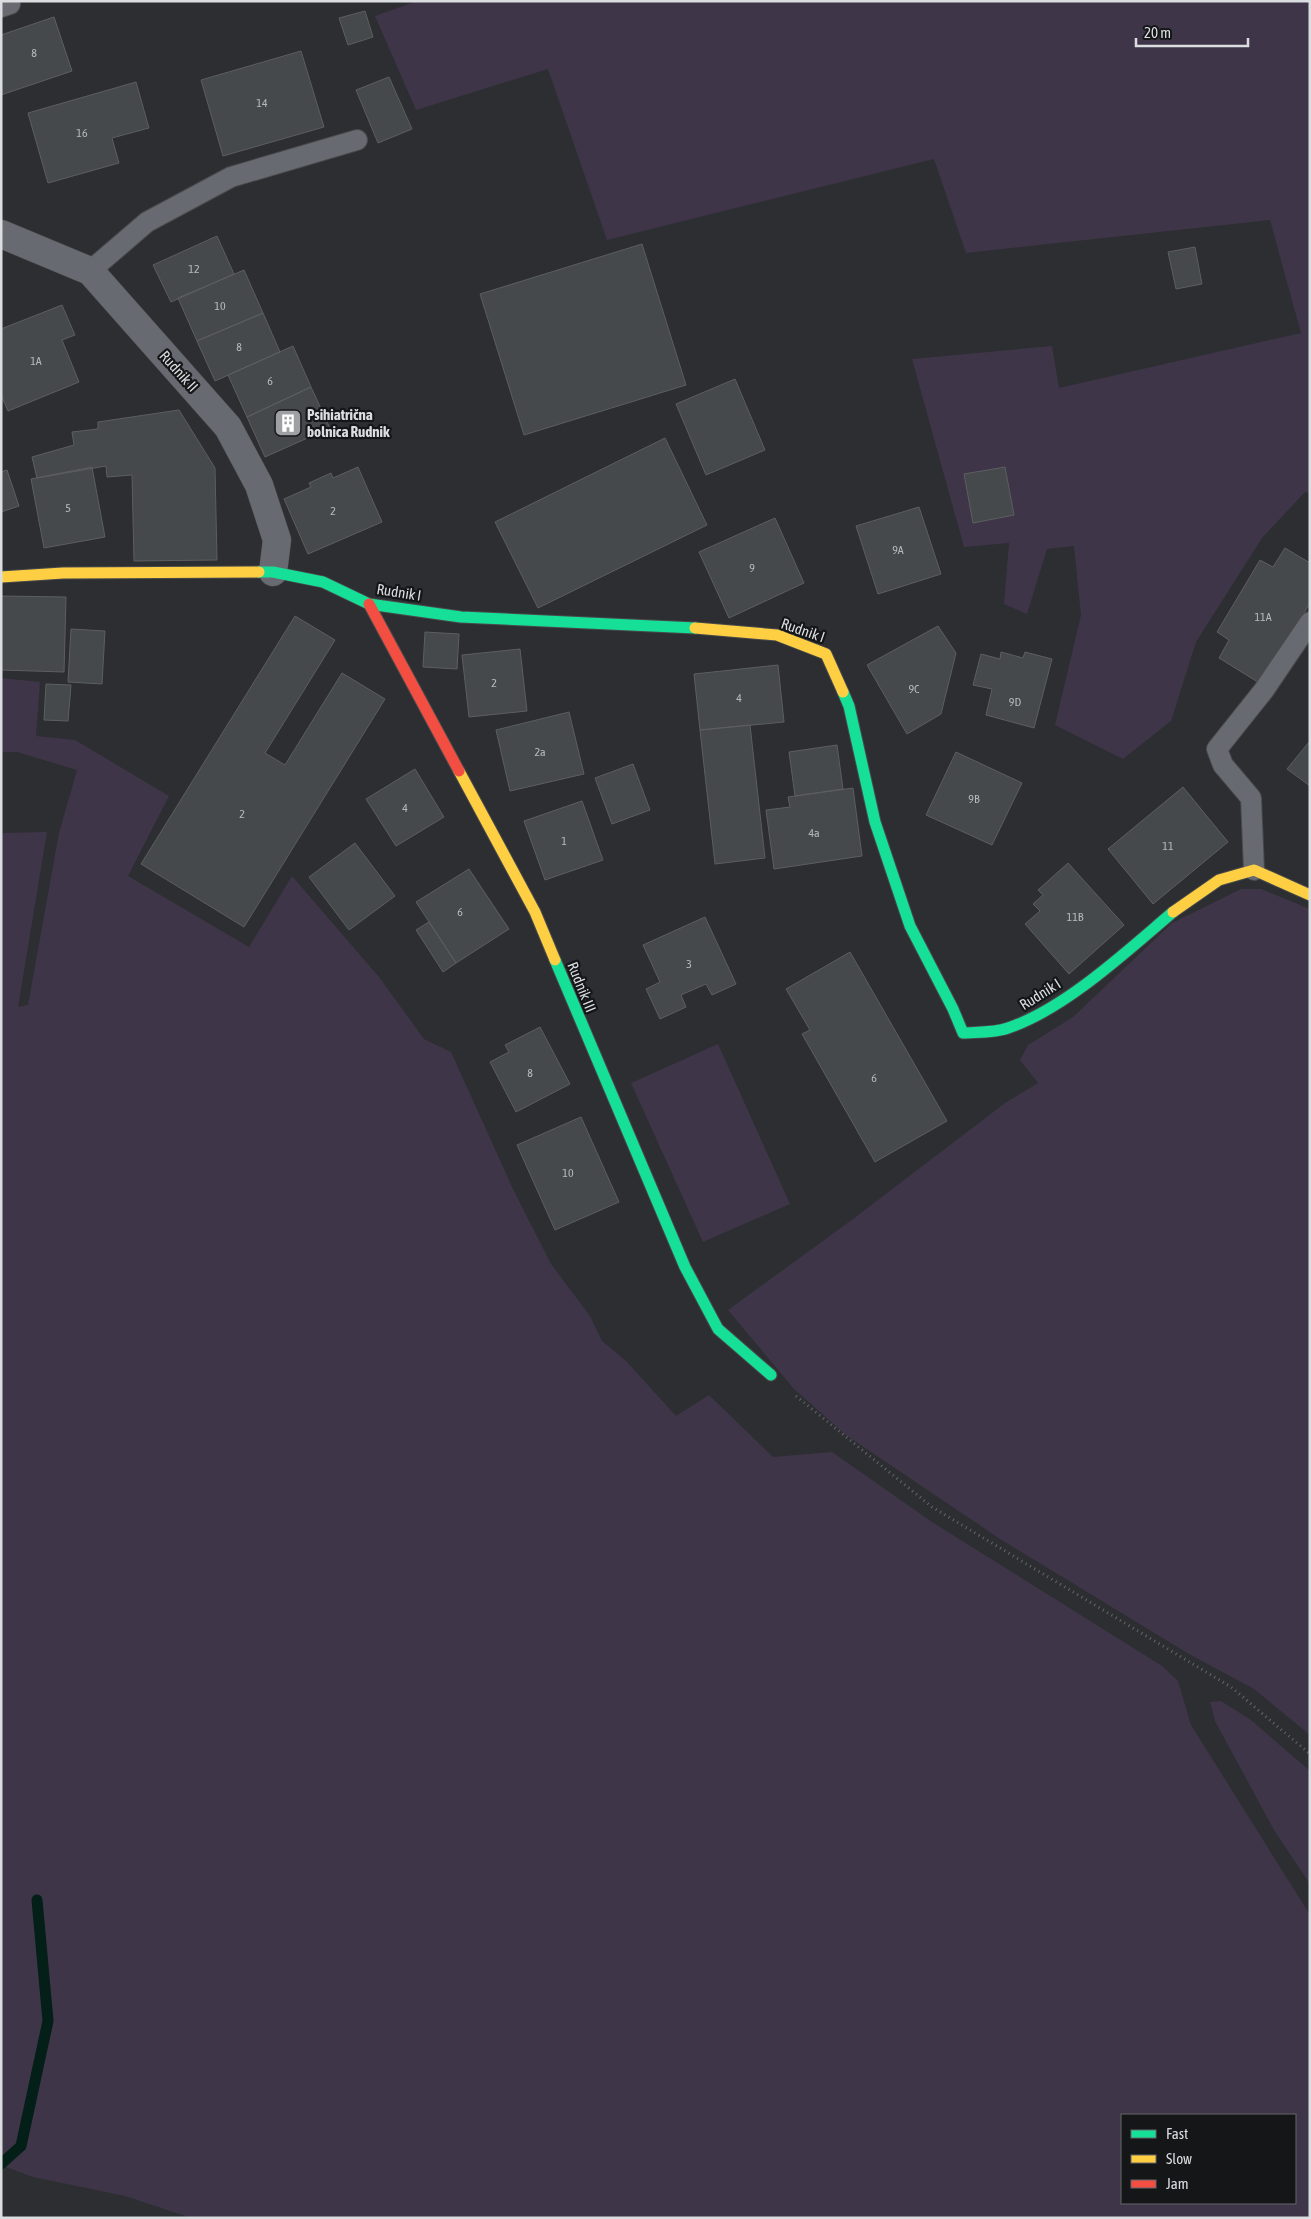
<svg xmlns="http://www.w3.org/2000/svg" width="1311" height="2219" viewBox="0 0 1311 2219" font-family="'Asap Condensed',sans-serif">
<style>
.green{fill:#3f3548;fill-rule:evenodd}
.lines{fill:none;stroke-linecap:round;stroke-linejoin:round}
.stream{stroke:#041e18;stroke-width:11}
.building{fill:#46494b;stroke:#5c5e60}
.lane-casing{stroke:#494a4c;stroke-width:22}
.street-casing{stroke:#494a4c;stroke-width:29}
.fast-casing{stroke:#494a4c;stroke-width:13}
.slow-casing{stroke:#494a4c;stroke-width:13}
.jam-casing{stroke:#494a4c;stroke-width:13}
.path{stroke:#66676c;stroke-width:3;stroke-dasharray:1 4;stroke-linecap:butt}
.lane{stroke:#686a71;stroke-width:20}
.street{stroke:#686a71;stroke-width:28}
.fast{stroke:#16e098;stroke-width:11}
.slow{stroke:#ffcf43;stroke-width:11}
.jam{stroke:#f24e42;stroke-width:11}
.labels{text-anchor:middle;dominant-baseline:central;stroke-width:4.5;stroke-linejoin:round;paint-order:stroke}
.number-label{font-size:12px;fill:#b6b9bb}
.street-label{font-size:15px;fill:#dbdee0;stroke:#151618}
.poi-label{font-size:15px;font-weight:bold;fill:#dbdee0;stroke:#151618;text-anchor:start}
</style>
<rect width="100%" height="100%" fill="#2c2e31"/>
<path class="green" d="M417 1H1310V493L1305 492 1262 538 1196 642 1171 721 1123 759 1055 725 1081 615 1074 546 1047 549 1027 614 1004 604 1009 543 964 547 912 359 1052 346 1059 388 1301 333 1270 220 966 253 934 159 607 240 548 69 416 110 375 16Z
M1 678 40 682 36 736 75 740 169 796 128 876 249 947 292 876 379 977 424 1039 451 1052 513 1189 551 1264 590 1316 602 1341 626 1361 676 1416 709 1395 773 1457 832 1452 932 1522 1162 1666 1178 1681 1191 1725 1310 1915V2218H191L125 2196 33 2177 1 2165V833L47 832 18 1007 28 1005 59 833 77 770 17 752H1ZM1122 2115H1295V2203H1122Z
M1241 889H1261L1310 909V1735L1254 1689 1189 1654 1000 1539 846 1435 794 1389 728 1310 853 1219 1005 1103 1038 1083 1020 1060 1028 1045 1073 1017 1172 923Z
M718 1044 790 1204 703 1242 631 1083Z
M1221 1701 1251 1720 1310 1771V1884L1274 1830 1215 1721 1210 1702Z"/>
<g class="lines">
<path class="stream" d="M1 2164 21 2146 48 2021 37 1900"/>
</g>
<path class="building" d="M365 11 373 37 348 45 339 18Z
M54 17 72 71 1 95V35Z
M301 51 324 127 223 156 201 80Z
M389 77 412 129 378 143 356 90Z
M136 82 149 128 112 138 119 163 48 183 28 113Z
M217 236 234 274 171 302 153 265Z
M642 244 686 385 524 435 480 294Z
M1195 247 1202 284 1176 289 1168 252Z
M244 270 263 313 197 341 178 298Z
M62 305 75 335 62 340 79 382 8 411 1 395V329Z
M263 313 280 352 215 381 197 341Z
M293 346 311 387 247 417 228 375Z
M735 379 765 450 706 475 676 404Z
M311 387 330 428 265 457 247 417Z
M179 410 215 468 217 560 134 561 132 475 107 477 106 466 37 478 32 457 74 445 72 432 98 429V422Z
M665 438 707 525 538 608 495 522Z
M92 467 105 537 44 548 31 479Z
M358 467 382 522 308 554 284 499 311 487 309 483 331 473 333 478Z
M1005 467 1014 515 973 523 964 474Z
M7 470 19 506 1 512V472Z
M919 507 941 574 878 594 856 526Z
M775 518 804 583 729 618 699 552Z
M1285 548 1310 563V603L1261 684 1219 658 1229 640 1217 632 1260 560 1273 567Z
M1 596 66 597 64 672 1 670Z
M295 616 335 640 265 753 285 765 342 673 385 699 244 927 141 864Z
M938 626 956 653 941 714 907 734 867 665Z
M71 629 105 631 102 684 68 682Z
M425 632 459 634 457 669 423 667Z
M520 649 527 711 469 717 462 655Z
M1001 652 1023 658 1025 652 1052 659 1034 728 986 715 992 689 973 685 981 654 1000 659Z
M778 665 784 722 700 730 694 674Z
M46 684 71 685 68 721 44 720Z
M569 712 584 774 510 791 496 730Z
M750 725 765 858 715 864 700 730Z
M1309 742 1310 743V786L1287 769Z
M837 745 843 789 795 796 789 752Z
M956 752 1022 783 992 845 926 815Z
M633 764 650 810 612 824 595 778Z
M415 769 444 817 396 846 366 799Z
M1183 787 1228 842 1153 904 1108 849Z
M853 788 862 856 774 869 766 810 790 807 788 797Z
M582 801 603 860 545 880 524 821Z
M355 843 395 896 349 930 309 877Z
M1068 863 1124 925 1069 974 1025 924 1040 911 1033 904 1043 895 1038 890Z
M469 869 509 929 456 963 416 902Z
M705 917 736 984 712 995 706 984 681 995 686 1007 660 1019 646 989 660 982 643 945Z
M429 922 456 963 443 972 416 930Z
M850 952 947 1121 875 1162 802 1034 810 1030 786 989Z
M540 1027 570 1084 516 1112 490 1062 509 1052 505 1045Z
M581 1117 619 1202 555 1230 517 1145Z"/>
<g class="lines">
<g class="lane-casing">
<path id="lane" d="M1 7 10 4
M90 271 147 222 231 177 357 140
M1254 870 1251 798 1223 765 1217 749 1264 690 1310 622"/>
</g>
<g class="street-casing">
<path id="street" d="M1 234 90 271 228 427 259 485 277 540 273 572"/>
</g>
<g class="fast-casing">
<path id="fast" d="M259 572H273L323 582 369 604 461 617 695 628
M843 692 849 706 875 822 910 926 953 1009 963 1033C977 1032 995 1033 1008 1028 1065 1009 1127 951 1173 912
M555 960 685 1267 718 1329 771 1375"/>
</g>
<g class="slow-casing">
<path id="slow" d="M1 577 63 573 259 572
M695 628 777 635 826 654 843 692
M459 771 535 912 555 960
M1173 912 1219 880 1254 870 1310 895"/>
</g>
<g class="jam-casing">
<path id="jam" d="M369 604 459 771"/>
</g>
<path class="path" d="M796 1396 932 1507 1231 1687 1310 1754"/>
<use href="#lane" class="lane"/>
<use href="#street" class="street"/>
<use href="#fast" class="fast"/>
<use href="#slow" class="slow"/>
<use href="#jam" class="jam"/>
</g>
<defs>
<g id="building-square" transform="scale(1.4375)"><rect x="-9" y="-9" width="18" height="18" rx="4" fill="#9ea0a3" stroke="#151618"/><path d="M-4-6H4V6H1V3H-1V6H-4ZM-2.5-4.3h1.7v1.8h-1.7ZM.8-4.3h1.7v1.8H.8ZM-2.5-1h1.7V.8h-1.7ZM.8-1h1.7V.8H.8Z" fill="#fff"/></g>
</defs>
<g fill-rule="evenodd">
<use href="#building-square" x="288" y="423"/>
</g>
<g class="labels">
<g class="number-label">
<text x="34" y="53">8</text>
<text x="262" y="103">14</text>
<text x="82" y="133">16</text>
<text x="194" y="269">12</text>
<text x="220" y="306">10</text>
<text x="239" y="347">8</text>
<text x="36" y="361">1A</text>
<text x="270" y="381">6</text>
<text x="68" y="508">5</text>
<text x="333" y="511">2</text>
<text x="898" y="550">9A</text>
<text x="752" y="568">9</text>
<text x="1263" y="617">11A</text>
<text x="494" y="683">2</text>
<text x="914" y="689">9C</text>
<text x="739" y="698">4</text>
<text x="1015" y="702">9D</text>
<text x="540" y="752">2a</text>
<text x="974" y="799">9B</text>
<text x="405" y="808">4</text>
<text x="242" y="814">2</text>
<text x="814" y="833">4a</text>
<text x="564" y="841">1</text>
<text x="1168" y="846">11</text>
<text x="460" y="912">6</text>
<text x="1075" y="917">11B</text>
<text x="689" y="964">3</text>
<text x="530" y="1073">8</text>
<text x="874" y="1078">6</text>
<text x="568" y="1173">10</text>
</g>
<g class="street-label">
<text transform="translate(179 371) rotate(48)">Rudnik II</text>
<text transform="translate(399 592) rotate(9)">Rudnik I</text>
<text transform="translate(803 630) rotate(19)">Rudnik I</text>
<text transform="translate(582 987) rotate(68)">Rudnik III</text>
<text transform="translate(1040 994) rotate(-32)">Rudnik I</text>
</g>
<g class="poi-label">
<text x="307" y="414">Psihiatrična<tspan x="307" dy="17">bolnica Rudnik</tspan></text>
</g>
</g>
<rect width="1311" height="2219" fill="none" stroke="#dbdee0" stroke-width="5"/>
<rect x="1121" y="2114" width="175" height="90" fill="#151618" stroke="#646668"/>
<rect x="1131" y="2130" width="25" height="8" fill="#16e098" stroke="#646668"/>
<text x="1166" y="2139" font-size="15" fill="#dbdee0">Fast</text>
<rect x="1131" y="2155" width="25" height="8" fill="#ffcf43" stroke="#646668"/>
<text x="1166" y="2164" font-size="15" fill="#dbdee0">Slow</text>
<rect x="1131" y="2180" width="25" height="8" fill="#f24e42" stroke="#646668"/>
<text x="1166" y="2189" font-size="15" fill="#dbdee0">Jam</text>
<path d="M1136 38v8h112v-8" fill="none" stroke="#dbdee0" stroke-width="2.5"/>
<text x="1144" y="38" font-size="15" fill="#dbdee0" stroke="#151618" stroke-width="4" paint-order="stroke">20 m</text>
</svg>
